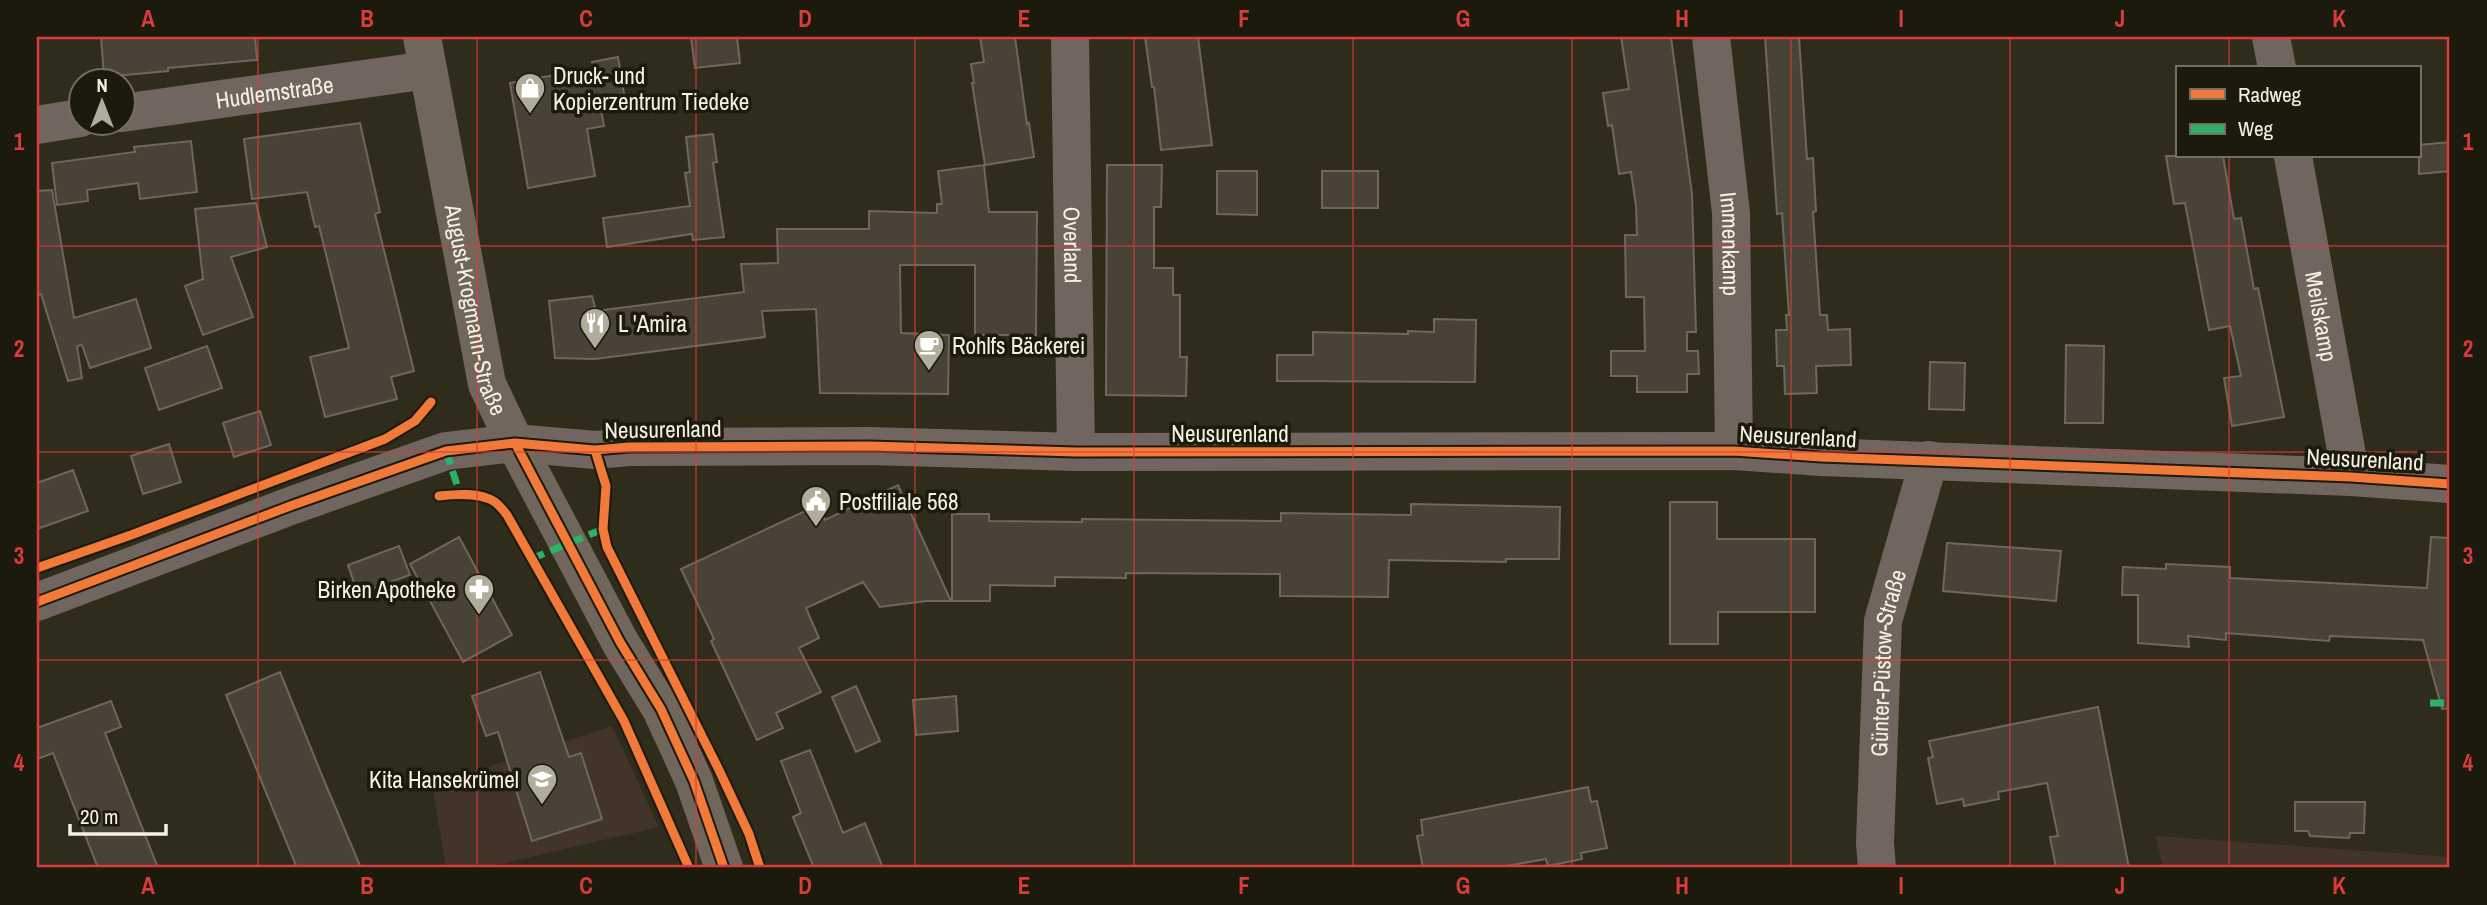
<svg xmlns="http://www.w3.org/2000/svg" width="2487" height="905" viewBox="0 0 2487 905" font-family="'Archivo Narrow',sans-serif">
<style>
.education{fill:#433429}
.building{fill:#494236;stroke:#6f675b;stroke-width:2}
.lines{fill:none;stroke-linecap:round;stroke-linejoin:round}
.minor{stroke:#71665f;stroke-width:38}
.major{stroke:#70665b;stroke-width:38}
.quiet{stroke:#2db169;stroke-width:7;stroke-dasharray:14 7;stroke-linecap:butt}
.cycleway-casing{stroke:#1c1a0d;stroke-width:13}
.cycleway{stroke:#f17a3a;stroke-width:9}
.grid{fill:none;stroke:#d93c3a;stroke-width:2;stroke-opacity:0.55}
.labels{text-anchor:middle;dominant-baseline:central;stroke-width:7;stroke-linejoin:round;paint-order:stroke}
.poi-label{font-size:23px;fill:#f5f2e0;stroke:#1c1a0d;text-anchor:start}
.street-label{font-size:23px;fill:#f5f2e0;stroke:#1c1a0d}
.neatline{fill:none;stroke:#d93c3a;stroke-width:2.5}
.grid-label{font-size:23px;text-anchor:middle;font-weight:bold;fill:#d93c3a}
</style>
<rect width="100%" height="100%" fill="#2f2c1b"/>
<path class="education" d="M612 726 659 827 483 868H446L432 785Z
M2156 836 2450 857V868H2163Z"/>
<path class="building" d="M101 37H255L257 60 168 68V71L104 77Z
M691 37H737L740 63 695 68Z
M980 37H1015L1027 124 1029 123 1034 157 985 165 972 83H974L971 64 984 62Z
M1145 37H1198L1212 145 1161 150 1154 87H1152Z
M1621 37H1671L1692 194 1696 332H1687V351H1698L1699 374H1687V392H1637V376H1611V351H1645L1644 297H1626L1625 235H1637L1636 206 1631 172 1619 174 1612 125 1608 126 1603 93 1629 89Z
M1765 37H1799L1807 159 1813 158 1816 211 1813 212 1820 315H1827L1828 330 1850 329 1851 365 1816 366 1817 393 1785 394 1784 366H1777L1776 330H1787L1786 315H1789L1782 213 1777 214Z
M618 57 626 106 601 110 604 126 587 129 595 176 528 188 510 83 594 68 592 62Z
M360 123 380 212 375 214 414 371 391 377 397 399 325 417 310 357 349 348 319 226 315 227 307 192 252 199 244 139Z
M713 134 717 162 713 163 724 237 693 240 692 234 607 247 603 218 690 206 685 173 690 172 686 137Z
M191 141 197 192 140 199 138 183 87 190 88 201 57 205 52 163 135 152 134 147Z
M2450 142V171L2419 174V145Z
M2166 156H2223L2234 219 2241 218 2254 289 2258 288 2284 417 2232 426 2224 378 2241 376 2230 326 2209 330 2185 203 2174 204Z
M984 165 989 212H1037L1036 335H975V265H900L901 333 949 335 948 394 820 393 816 309 762 311 765 337 595 359 555 358 549 301 592 296 596 311 744 292 741 264 778 263 777 229H869V211L937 213V204H942L938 171Z
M1107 165H1162L1161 207H1154V268H1173V295H1180V357H1187L1186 396 1106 395Z
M1217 171H1257V215L1217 214Z
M1322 171H1378V208H1322Z
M52 190 74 318 136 299 151 348 90 368 82 345 77 346 82 378 68 381 41 294 37 295V191Z
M256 203 267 247 231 257 253 317 203 335 185 286 203 279 195 209Z
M1434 319 1476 320 1475 382 1277 381V355H1313V332L1408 334V331L1434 332Z
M2066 345 2104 346 2103 423H2065Z
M207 346 222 388 159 410 145 368Z
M1930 362 1965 363 1964 410 1929 409Z
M260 411 271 445 234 457 223 423Z
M169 444 181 482 143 494 131 456Z
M73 470 88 511 37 529V483Z
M898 485 951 601H926L880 607 863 582 806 608 819 638 799 648 821 692 776 713 783 728 757 740 711 641 714 639 681 569 816 506 825 520Z
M1670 502H1717V539H1815V612H1718V644H1670Z
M1411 504 1560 507 1559 559H1506V562L1389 560 1388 597 1280 596V574L1126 573V578L1055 577V586L990 585V601H952V514H989V521L1082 522V519L1281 521V513L1411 515Z
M459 537 512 635 463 662 410 564Z
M2431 537 2450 538V708L2442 709 2423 640 2330 636 2329 641 2226 633V640L2188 636 2189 647 2138 643V595H2122L2123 567 2166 569V564L2230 567V578L2427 588Z
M1947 543 2061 551 2056 601 1943 591Z
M399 546 410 575 358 594 348 565Z
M280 672 323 778 361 868H297L226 695Z
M540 672 569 757 581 753 602 819 532 841 498 732 486 736 472 696Z
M856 686 880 741 856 752 832 697Z
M956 696 958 731 916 735 913 700Z
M111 701 121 727 105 733 158 868H98L53 753 37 759V728Z
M2098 707 2129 868H2056L2050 837 2058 836 2047 783 1998 792 1999 799 1964 806 1963 799 1937 804 1928 758 1933 757 1929 741Z
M810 750 843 833 865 823 883 868H814L793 817 801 813 781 761Z
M1588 787 1591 802 1597 801 1607 848 1581 853 1582 859 1548 866 1546 859 1495 868H1423L1417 836 1423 835 1421 820Z
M2295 802H2365L2364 833H2350L2349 838 2310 836 2308 831H2295Z"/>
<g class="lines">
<g class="minor">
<path id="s1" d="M1070 37 1076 452"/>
<path id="s2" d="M1711 37 1731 213 1734 451"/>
<path d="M2271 37 2277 68"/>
<path id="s3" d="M122 113 428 70"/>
<path d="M37 125 80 118"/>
<path id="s4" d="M2293 156 2351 477"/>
<path d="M37 602 293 505 446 451 515 443 595 450 629 447 869 446 1076 452 1734 451 1821 457 2351 477 2450 484"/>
<path id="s5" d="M1877 868 1875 843 1883 621 1929 460"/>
</g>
<path class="major" id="s6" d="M422 37 487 384 515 443 620 642 661 709 694 781 724 868"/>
<path class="quiet" d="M446 451 460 494
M531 559 603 529
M2430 703H2450"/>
<g class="cycleway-casing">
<path id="cycleway" d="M515 443 620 642 661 709 694 781 724 868
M595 450 606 486 603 529 607 547 719 770 749 834 760 868
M439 496C456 494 480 492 495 502 499 505 504 511 507 515L624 721 689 868
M37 568 131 535 385 439 415 421 431 402
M37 602 293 505 446 451 515 443 595 450 629 447 869 446 1076 452 1734 451 1821 457 2351 477 2450 484"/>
</g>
<use href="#cycleway" class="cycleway"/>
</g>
<path class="grid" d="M258 37V868M477 37V868M696 37V868M915 37V868M1134 37V868M1353 37V868M1572 37V868M1791 37V868M2010 37V868M2229 37V68M2229 156V868M37 246H2450M37 452H2450M37 660H2450"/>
<defs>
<g id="shop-pin" transform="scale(1.575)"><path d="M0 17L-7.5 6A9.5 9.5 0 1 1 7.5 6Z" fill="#b0ad9b" stroke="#1c1a0d"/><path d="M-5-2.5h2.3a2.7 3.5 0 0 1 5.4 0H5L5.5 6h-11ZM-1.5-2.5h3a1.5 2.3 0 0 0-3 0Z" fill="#fff"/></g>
<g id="restaurant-pin" transform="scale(1.575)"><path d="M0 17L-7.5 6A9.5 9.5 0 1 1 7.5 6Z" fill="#b0ad9b" stroke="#1c1a0d"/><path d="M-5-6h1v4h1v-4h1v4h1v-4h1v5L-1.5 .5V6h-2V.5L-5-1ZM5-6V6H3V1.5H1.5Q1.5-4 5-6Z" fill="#fff"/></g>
<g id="cafe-pin" transform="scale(1.575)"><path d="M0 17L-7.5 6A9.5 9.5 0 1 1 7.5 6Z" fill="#b0ad9b" stroke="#1c1a0d"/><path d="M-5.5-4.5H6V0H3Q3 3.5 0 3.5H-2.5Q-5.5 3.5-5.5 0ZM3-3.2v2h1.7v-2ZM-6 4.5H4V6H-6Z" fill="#fff"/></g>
<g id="civic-pin" transform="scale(1.575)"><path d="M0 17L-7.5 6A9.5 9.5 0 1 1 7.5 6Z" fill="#b0ad9b" stroke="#1c1a0d"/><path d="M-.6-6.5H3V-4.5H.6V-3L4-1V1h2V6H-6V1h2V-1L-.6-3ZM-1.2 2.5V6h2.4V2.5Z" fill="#fff"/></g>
<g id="pharmacy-pin" transform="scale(1.575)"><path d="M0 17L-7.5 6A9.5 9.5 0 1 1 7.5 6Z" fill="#b0ad9b" stroke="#1c1a0d"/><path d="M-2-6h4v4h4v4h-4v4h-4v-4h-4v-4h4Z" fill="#fff"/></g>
<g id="school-pin" transform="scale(1.575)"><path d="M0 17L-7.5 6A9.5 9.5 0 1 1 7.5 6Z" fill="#b0ad9b" stroke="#1c1a0d"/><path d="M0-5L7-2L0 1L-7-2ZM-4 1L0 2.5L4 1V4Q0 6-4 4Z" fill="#fff"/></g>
</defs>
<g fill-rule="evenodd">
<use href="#shop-pin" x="530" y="88"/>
<use href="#restaurant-pin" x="595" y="323"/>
<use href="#cafe-pin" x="929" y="345"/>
<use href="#civic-pin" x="816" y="501"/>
<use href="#pharmacy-pin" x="479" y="589"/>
<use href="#school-pin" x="542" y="779"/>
</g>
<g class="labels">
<g class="poi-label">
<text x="553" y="75">Druck- und<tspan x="553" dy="26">Kopierzentrum Tiedeke</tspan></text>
<text x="618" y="323">L 'Amira</text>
<text x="952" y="345">Rohlfs Bäckerei</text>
<text x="839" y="501">Postfiliale 568</text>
<text x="456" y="589" text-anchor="end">Birken Apotheke</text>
<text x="519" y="779" text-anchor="end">Kita Hansekrümel</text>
</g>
<g class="street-label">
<text stroke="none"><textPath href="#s3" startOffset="154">Hudlemstraße</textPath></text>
<text stroke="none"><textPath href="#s1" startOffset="208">Overland</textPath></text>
<text stroke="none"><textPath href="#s2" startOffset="208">Immenkamp</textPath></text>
<text stroke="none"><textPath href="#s6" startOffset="278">August-Krogmann-Straße</textPath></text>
<text stroke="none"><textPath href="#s4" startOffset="163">Meilskamp</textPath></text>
<text transform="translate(663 429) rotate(-1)">Neusurenland</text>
<text x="1230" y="433">Neusurenland</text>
<text transform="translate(1798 436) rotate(3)">Neusurenland</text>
<text transform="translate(2365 459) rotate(3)">Neusurenland</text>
<text stroke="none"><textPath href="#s5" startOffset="206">Günter-Püstow-Straße</textPath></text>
</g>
</g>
<rect width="2487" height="905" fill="none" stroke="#1c1a0d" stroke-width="77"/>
<rect x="2176" y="66" width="245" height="91" fill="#1c1a0d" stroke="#737061" stroke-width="2"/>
<rect x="2190" y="89" width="35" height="10" fill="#f17a3a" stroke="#737061" stroke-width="2"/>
<text x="2238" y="102" font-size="21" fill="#f5f2e0">Radweg</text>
<rect x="2190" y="124" width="35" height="10" fill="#2db169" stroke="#737061" stroke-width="2"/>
<text x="2238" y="136" font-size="21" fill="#f5f2e0">Weg</text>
<g transform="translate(102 102)"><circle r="33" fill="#1c1a0d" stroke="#737061" stroke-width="2"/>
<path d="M0-5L12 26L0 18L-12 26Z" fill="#b0ad9b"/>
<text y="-10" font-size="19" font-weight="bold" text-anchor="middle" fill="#f5f2e0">N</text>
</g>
<path d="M70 824v10h96v-10" fill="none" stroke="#f5f2e0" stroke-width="3.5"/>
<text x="80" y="824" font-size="21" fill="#f5f2e0" stroke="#1c1a0d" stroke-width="5" paint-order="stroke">20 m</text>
<rect x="38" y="38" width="2410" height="828" class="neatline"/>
<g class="grid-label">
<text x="148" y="27">A</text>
<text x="367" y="27">B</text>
<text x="586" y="27">C</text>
<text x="805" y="27">D</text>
<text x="1024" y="27">E</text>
<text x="1244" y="27">F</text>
<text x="1463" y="27">G</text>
<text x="1682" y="27">H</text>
<text x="1901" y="27">I</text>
<text x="2120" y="27">J</text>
<text x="2339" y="27">K</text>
<text x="19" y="150">1</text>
<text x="2468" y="150">1</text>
<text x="19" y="357">2</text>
<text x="2468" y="357">2</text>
<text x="19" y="564">3</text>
<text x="2468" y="564">3</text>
<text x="19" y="771">4</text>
<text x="2468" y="771">4</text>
<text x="148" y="894">A</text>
<text x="367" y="894">B</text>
<text x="586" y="894">C</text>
<text x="805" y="894">D</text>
<text x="1024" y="894">E</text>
<text x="1244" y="894">F</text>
<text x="1463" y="894">G</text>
<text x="1682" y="894">H</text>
<text x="1901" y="894">I</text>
<text x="2120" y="894">J</text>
<text x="2339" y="894">K</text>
</g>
</svg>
